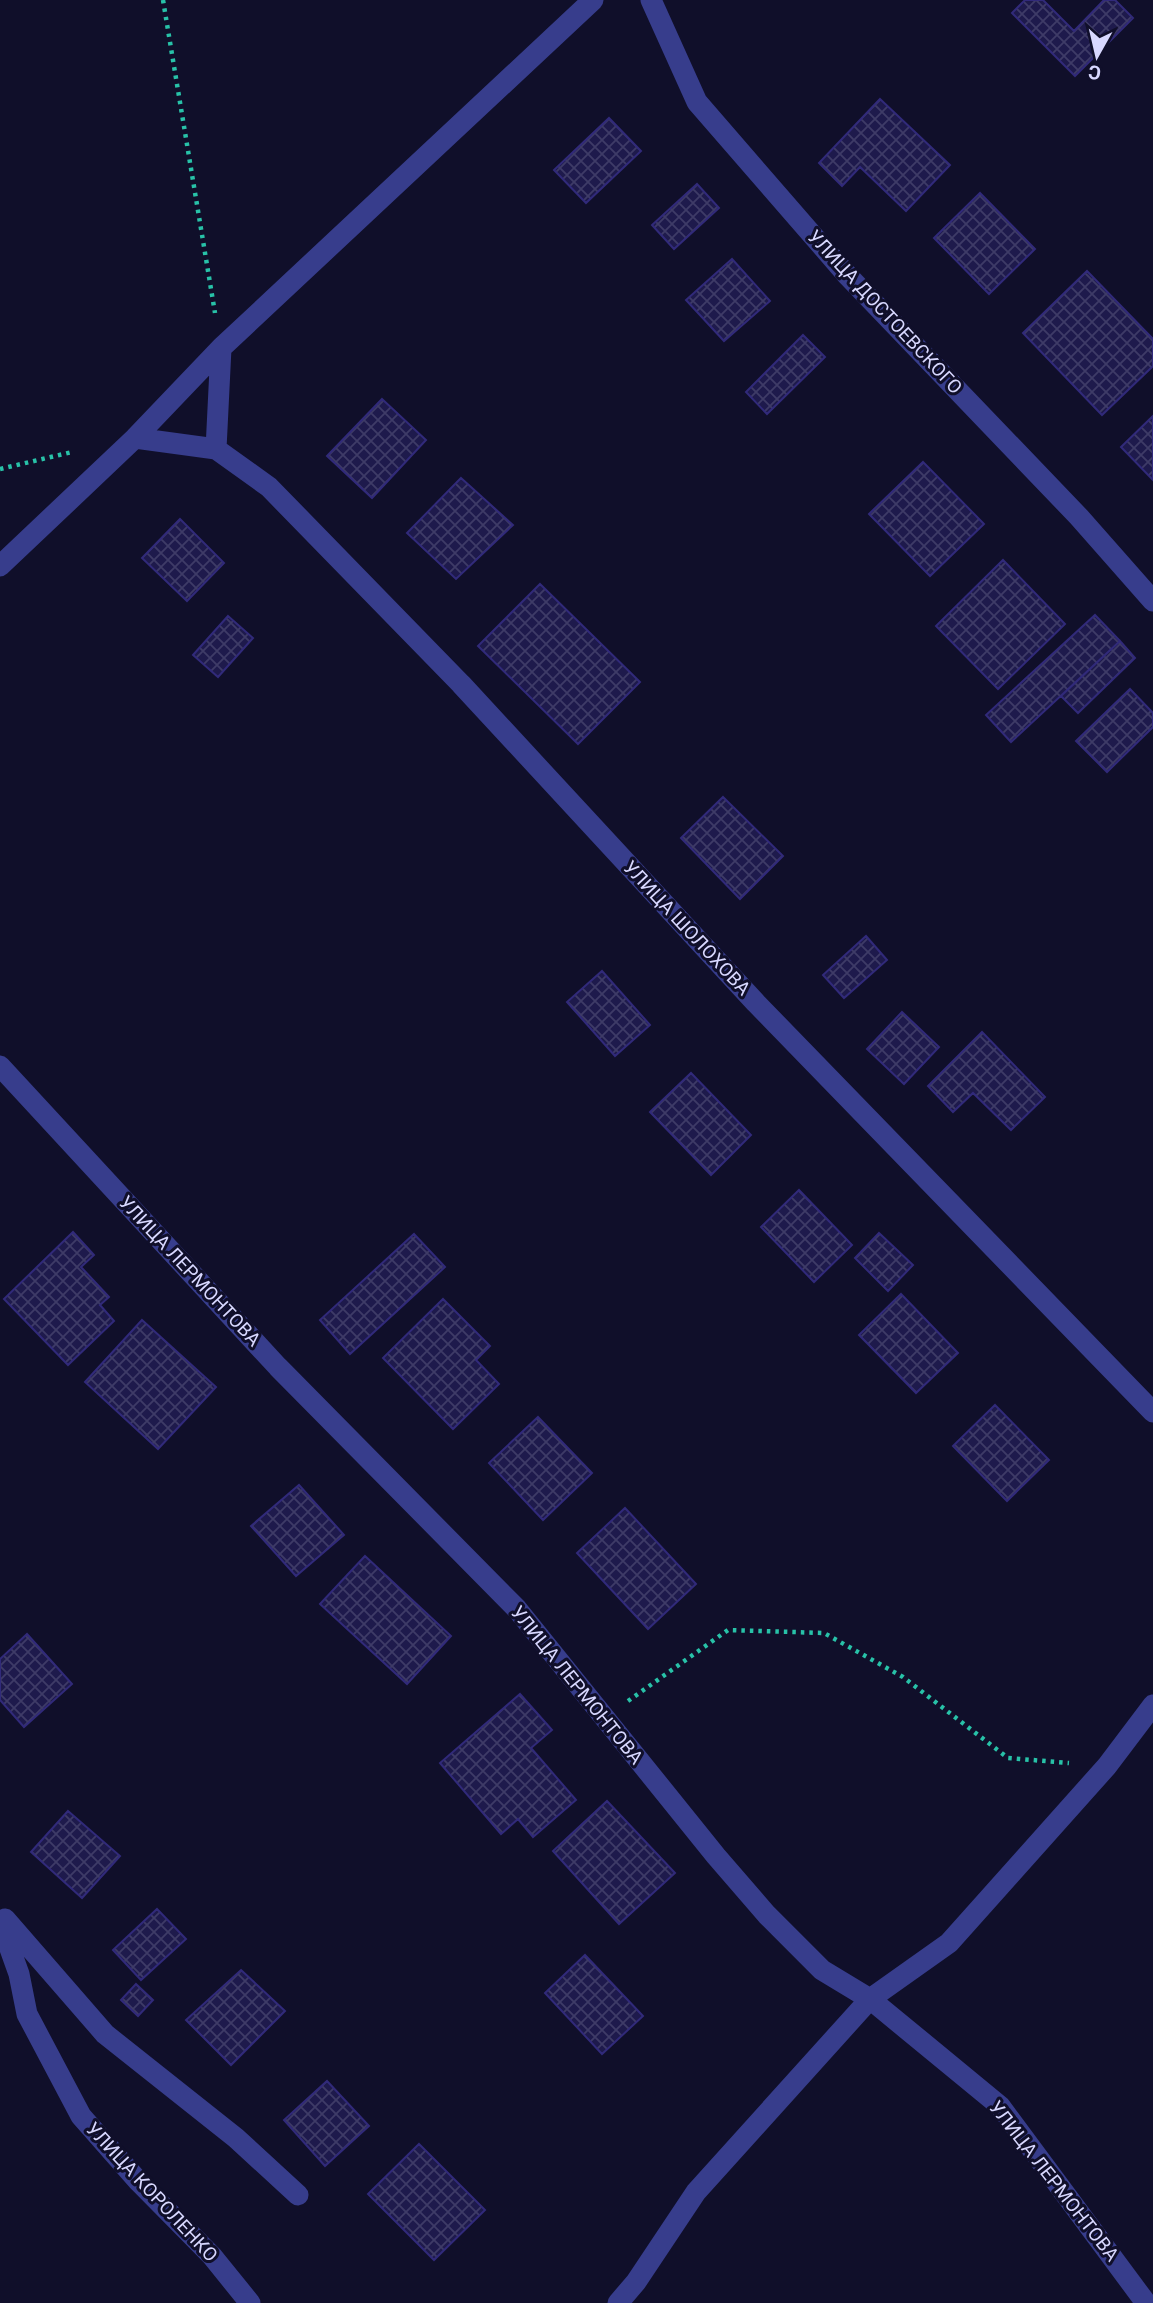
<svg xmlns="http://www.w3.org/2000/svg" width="1153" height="2303" viewBox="0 0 1153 2303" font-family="Roboto,sans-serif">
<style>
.building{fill:url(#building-cross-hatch);stroke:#312a7a;stroke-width:2}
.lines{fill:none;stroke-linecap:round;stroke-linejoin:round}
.path{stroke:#28c2a8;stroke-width:4.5;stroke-dasharray:3.5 5;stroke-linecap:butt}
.minor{stroke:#373d8c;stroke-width:21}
.labels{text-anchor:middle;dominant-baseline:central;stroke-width:6;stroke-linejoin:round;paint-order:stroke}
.street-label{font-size:19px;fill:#d8d8ff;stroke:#100f2a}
</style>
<defs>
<pattern id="building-cross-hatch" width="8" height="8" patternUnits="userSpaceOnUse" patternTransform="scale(1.75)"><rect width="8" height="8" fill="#1e1a4c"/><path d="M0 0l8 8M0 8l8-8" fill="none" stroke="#3e3b67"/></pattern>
</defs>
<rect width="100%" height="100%" fill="#100f2a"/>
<path class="building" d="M1025 0H1043L1074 31 1104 0H1115L1133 18 1075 76 1012 13Z
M880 99 950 165 906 211 860 167 842 186 819 163Z
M609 118 641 151 586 203 554 170Z
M697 184 719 208 674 249 652 225Z
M980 193 1035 249 989 294 934 238Z
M732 259 770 301 724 341 686 300Z
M1087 271 1153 339V366L1102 415 1023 333Z
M803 335 825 357 767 414 746 392Z
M382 399 426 440 372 498 327 456Z
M1153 416V480L1121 447Z
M923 462 984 524 930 576 869 514Z
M461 478 513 525 456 579 407 533Z
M180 519 224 563 187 601 142 558Z
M1003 560 1065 624 998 689 936 626Z
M540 584 640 682 578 744 478 646Z
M1095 615 1120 641 1011 742 986 715Z
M228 616 253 638 218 677 193 655Z
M1120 641 1135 658 1078 713 1061 696Z
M1130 689 1153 713V727L1107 772 1076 741Z
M723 797 783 856 740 899 681 838Z
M866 936 887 960 844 998 823 975Z
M602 971 650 1025 615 1056 567 1002Z
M902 1012 939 1047 904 1084 867 1049Z
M982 1032 1045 1097 1011 1130 973 1093 953 1112 928 1086Z
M691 1073 751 1135 711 1175 650 1112Z
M799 1190 852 1245 814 1282 761 1227Z
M73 1232 94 1255 81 1267 109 1297 100 1305 114 1321 68 1365 4 1299Z
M879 1233 913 1265 888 1291 855 1258Z
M414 1234 445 1267 350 1354 320 1320Z
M901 1294 958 1353 916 1393 859 1335Z
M443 1299 490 1346 476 1360 499 1384 453 1429 383 1358Z
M142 1320 216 1387 158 1449 85 1382Z
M995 1405 1049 1460 1007 1501 953 1446Z
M538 1417 592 1473 543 1520 489 1463Z
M299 1485 344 1535 296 1576 251 1526Z
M625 1508 696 1584 648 1629 577 1553Z
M365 1556 451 1636 407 1684 320 1604Z
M27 1634 72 1684 24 1727 0 1700V1659Z
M520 1694 552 1730 531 1748 576 1800 533 1837 518 1819 501 1834 440 1763Z
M607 1801 675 1873 619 1924 553 1851Z
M68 1811 120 1856 82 1898 31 1852Z
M157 1909 186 1939 141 1980 113 1950Z
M585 1955 643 2016 602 2054 545 1993Z
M241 1970 285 2011 231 2065 186 2020Z
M136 1984 153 2000 138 2016 121 2000Z
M327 2081 369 2126 325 2166 284 2120Z
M419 2144 485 2210 434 2260 368 2194Z"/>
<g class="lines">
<path class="path" d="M163 0 215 313
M0 469 72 452
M628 1701 728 1630 824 1633 903 1677 1008 1758 1069 1763"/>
<path class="minor" d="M651 0 697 102 848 276 1079 517 1153 601
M135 438 216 449 221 348 593 0
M216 449 269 487 461 684 756 1003 1153 1412
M0 566 135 438 221 348
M0 1066 278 1367 517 1609 716 1856 767 1915 822 1970 870 1999 1000 2106 1146 2303
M5 1919 105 2034 236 2138 298 2195
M0 1921 19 1974 27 2014 81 2116 139 2182 212 2256 250 2303
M618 2303 636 2282 696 2192 870 1999 949 1943 1107 1766 1153 1705"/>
</g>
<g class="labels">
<g class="street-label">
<text transform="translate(885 312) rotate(47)">УЛИЦА ДОСТОЕВСКОГО</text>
<text transform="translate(687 928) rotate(47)">УЛИЦА ШОЛОХОВА</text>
<text transform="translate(190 1271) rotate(47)">УЛИЦА ЛЕРМОНТОВА</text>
<text transform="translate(577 1685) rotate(51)">УЛИЦА ЛЕРМОНТОВА</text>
<text transform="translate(1054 2181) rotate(52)">УЛИЦА ЛЕРМОНТОВА</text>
<text transform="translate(152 2192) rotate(47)">УЛИЦА КОРОЛЕНКО</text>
</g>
</g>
<g transform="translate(1097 56) rotate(188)" stroke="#100f2a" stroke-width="5" paint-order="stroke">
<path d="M0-5L12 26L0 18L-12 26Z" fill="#d8d8ff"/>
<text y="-10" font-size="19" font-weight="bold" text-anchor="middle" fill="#d8d8ff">С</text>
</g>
</svg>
